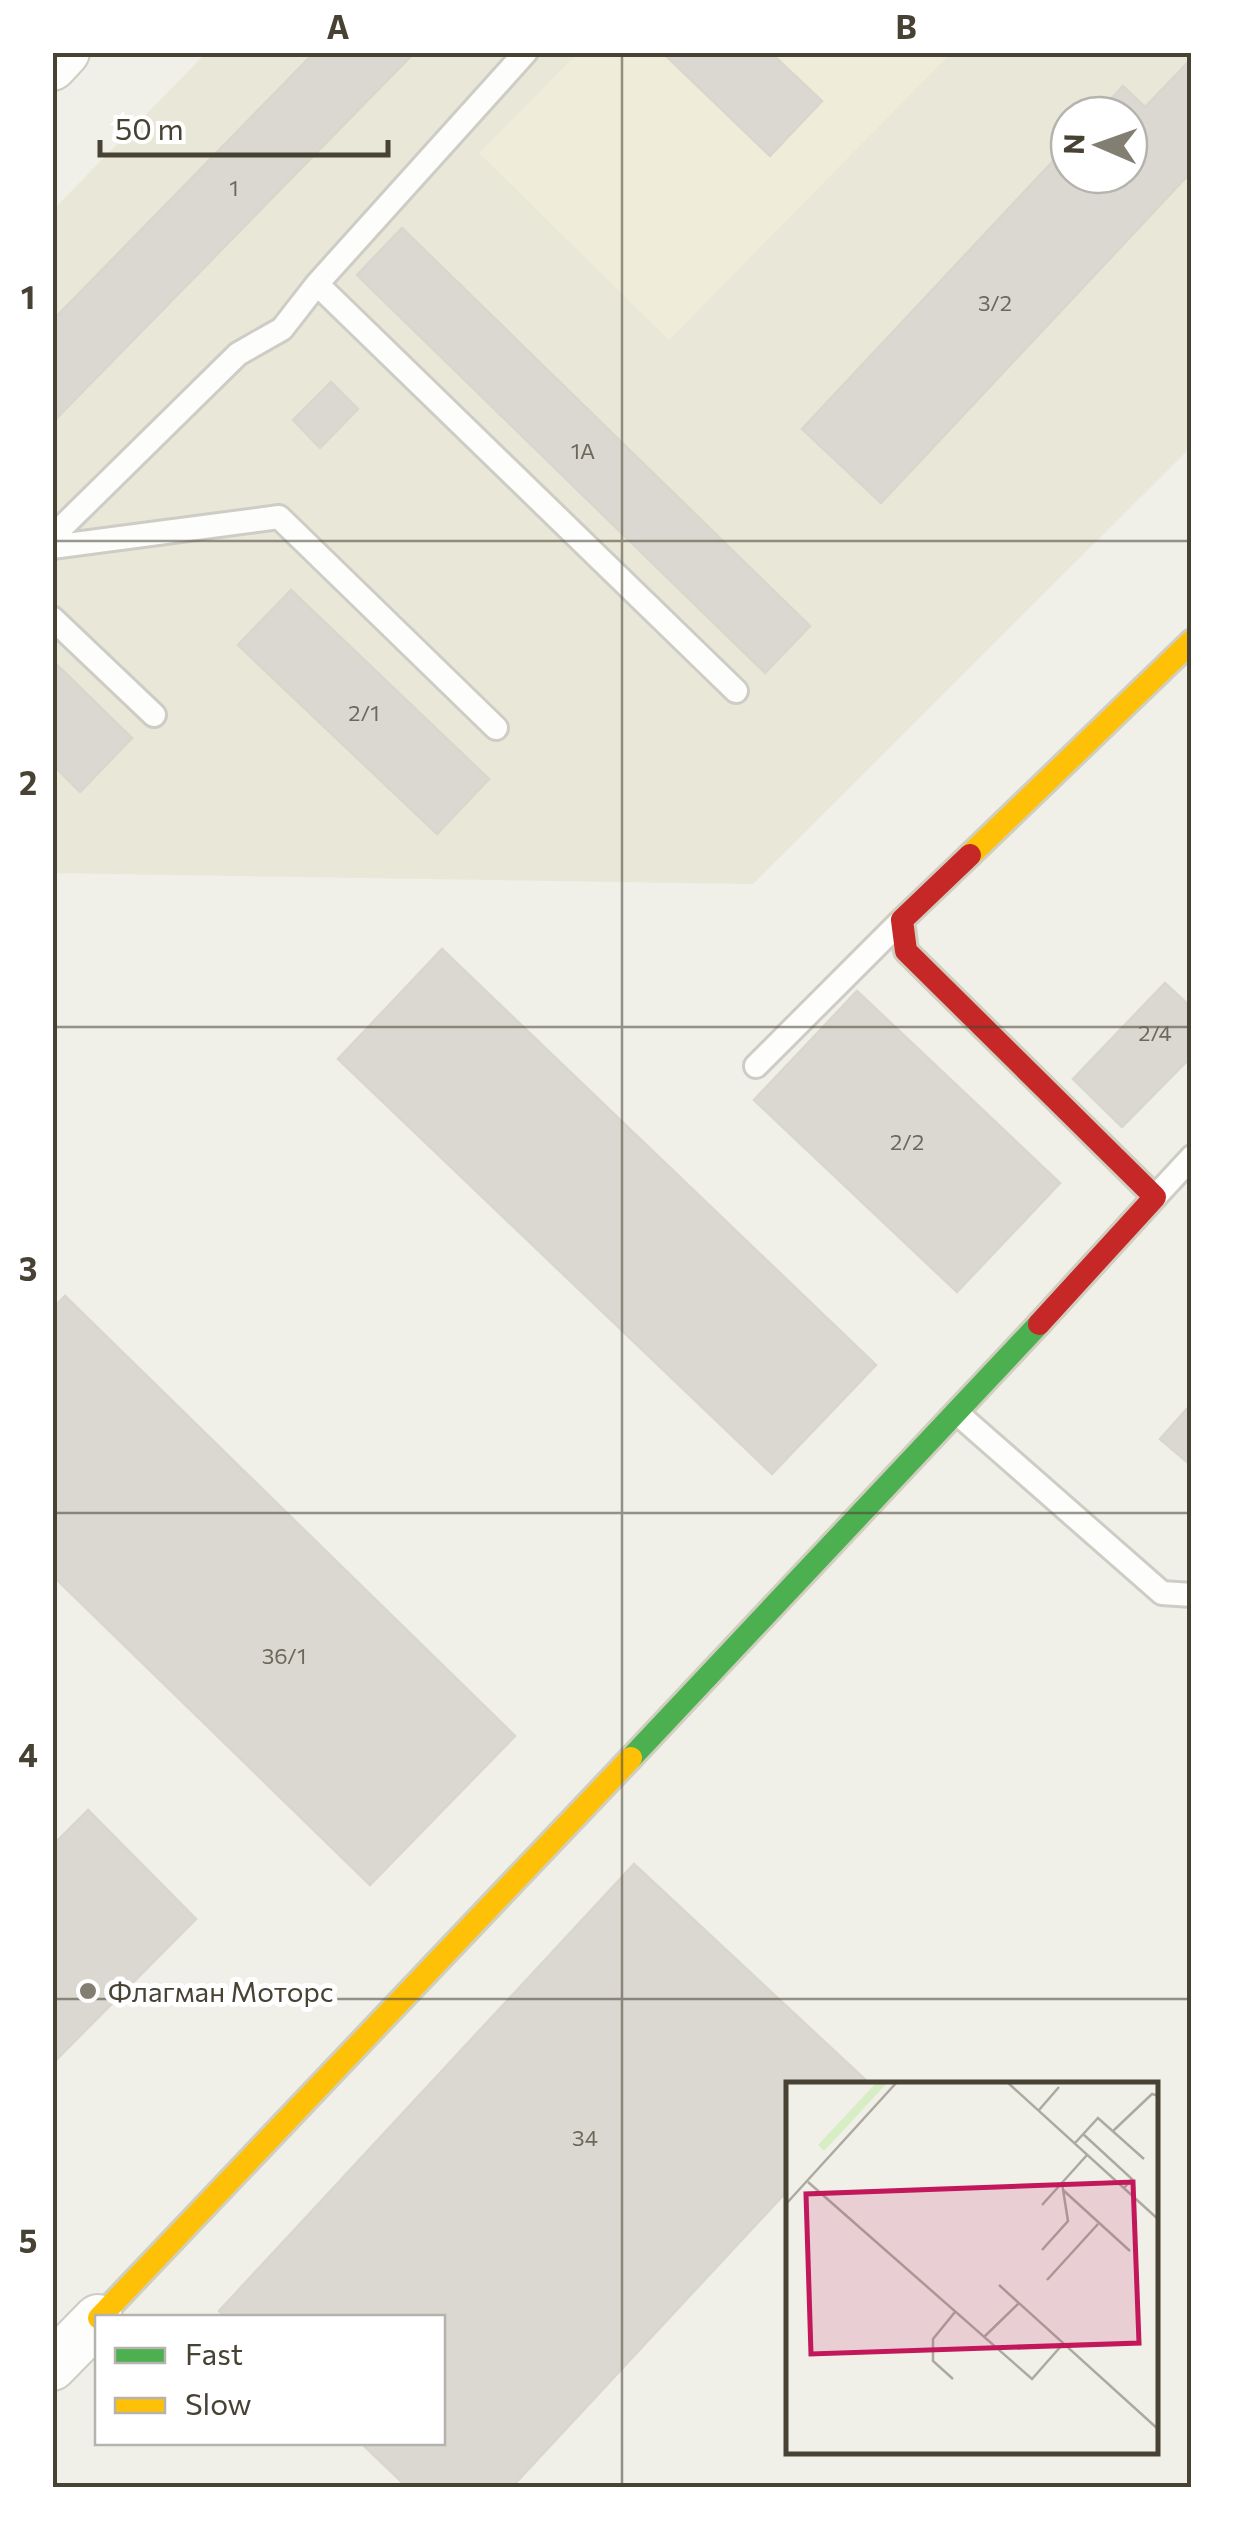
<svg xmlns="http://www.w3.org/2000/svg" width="1244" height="2540" viewBox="0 0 1244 2540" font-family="Commissioner,sans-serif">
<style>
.residential{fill:#e9e7d8;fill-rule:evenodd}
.education{fill:#efedd9}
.building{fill:#dad8d0;stroke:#d9d6cd;stroke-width:2.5}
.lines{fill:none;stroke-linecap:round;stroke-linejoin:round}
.lane-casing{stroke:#cecdc5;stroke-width:28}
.street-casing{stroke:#cecdc5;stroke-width:52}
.fast-casing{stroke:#d0cebe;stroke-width:28}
.slow-casing{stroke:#d0cebe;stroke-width:28}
.jam-casing{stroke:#d0cebe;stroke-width:28}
.lane{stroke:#fdfdfc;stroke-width:22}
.street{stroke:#fdfdfc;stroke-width:48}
.fast{stroke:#4caf50;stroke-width:22}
.slow{stroke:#ffc107;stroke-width:22}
.jam{stroke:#c62828;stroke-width:22}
.grid{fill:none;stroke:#474233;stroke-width:2.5;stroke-opacity:0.55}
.poi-dot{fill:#827f72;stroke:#fff;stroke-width:4}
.labels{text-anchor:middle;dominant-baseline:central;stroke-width:10;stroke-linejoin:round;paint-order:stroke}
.number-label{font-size:22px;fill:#6c685b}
.poi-label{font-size:28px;fill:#474233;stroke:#fff;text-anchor:start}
.inset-road{fill:none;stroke:#acaaa0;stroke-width:2.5}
.view{fill:#c2185b;fill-opacity:0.15;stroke:#c2185b;stroke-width:5}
.inset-edge{fill:none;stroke:#474233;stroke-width:5}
.neatline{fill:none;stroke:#474233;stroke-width:4}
.grid-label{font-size:32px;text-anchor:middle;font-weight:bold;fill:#474233}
</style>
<rect width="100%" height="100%" fill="#f0efe8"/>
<path class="residential" d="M206 53H1191V447L753 884 53 873V210ZM1069 115H1129V175H1069Z"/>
<path class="education" d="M578 53H951L669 340 479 153Z"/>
<path class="building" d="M315 52H415L52 423V321Z
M662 52H770L822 101 770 156Z
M1192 58V171L881 503 802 429 1069 144V175H1129V115H1096L1123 86 1145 107Z
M402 228 810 626 765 673 357 275Z
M331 382 358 409 320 448 293 420Z
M291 590 489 779 437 834 238 645Z
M52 660 132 738 80 792 52 764Z
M442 949 876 1365 772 1474 338 1059Z
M1165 983 1192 1008V1056L1122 1127 1073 1079Z
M857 991 1060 1183 957 1292 754 1100Z
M65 1296 515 1736 370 1885 52 1575V1309Z
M1192 1403V1466L1160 1439Z
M88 1810 196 1919 52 2064V1846Z
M634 1864 871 2085H789V2189L511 2488H408L360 2442H442V2318H226L219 2311Z"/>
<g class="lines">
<g class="lane-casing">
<path id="lane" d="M317 284 736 691
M52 537 238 354 282 329 317 284 526 52
M52 547 279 517 496 728
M52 618 154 715
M756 1066 899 923
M1155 1197 1192 1157
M958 1414 1162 1593 1192 1595"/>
</g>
<g class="street-casing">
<path id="street" d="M52 66 65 52
M52 2366 98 2319"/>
</g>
<g class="fast-casing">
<path id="fast" d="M631 1758 1039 1324"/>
</g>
<g class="slow-casing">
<path id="slow" d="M970 855 1192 641
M99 2318 631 1758"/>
</g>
<g class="jam-casing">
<path id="jam" d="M970 855 902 920 906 951 1155 1197 1039 1324"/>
</g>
<use href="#lane" class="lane"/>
<use href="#street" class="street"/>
<use href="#fast" class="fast"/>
<use href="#slow" class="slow"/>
<use href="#jam" class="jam"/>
</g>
<path class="grid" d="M622 52V2488M52 541H1192M52 1027H1192M52 1513H1192M52 1999H1192"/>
<circle class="poi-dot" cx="88" cy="1991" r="10"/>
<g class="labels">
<g class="number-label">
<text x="234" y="187">1</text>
<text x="995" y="302">3/2</text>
<text x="583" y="450">1А</text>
<text x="364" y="712">2/1</text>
<text x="1155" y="1032">2/4</text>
<text x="907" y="1141">2/2</text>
<text x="284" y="1655">36/1</text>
<text x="585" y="2137">34</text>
</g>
<g class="poi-label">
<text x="108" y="1991">Флагман Моторс</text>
</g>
</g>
<g transform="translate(786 2082)">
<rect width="372" height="372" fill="#f0efe8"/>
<path d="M91 0H102L38 69 32 63Z" fill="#d7eec4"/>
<path class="inset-road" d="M221 0 373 138M253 28 273 5M327 49 366 12 373 14M297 52 346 97 338 106M289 61 312 36 358 77M22 100 246 297 276 263M277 108 344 169M0 122 111 0M256 123 301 73M256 168 282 139 276 101M261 198 312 142M213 203 373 348M0 205V290M198 255 233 221M167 297 147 279V257L169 230"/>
<path class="view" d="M347 100 353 261 25 272 20 112Z"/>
<rect width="372" height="372" class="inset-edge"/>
</g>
<rect width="1244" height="2540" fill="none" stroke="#ffffff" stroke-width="110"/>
<rect x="95" y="2315" width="350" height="130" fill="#ffffff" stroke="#b5b3ad" stroke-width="2.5"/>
<rect x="115" y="2348" width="50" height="15" fill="#4caf50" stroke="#b5b3ad" stroke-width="2.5"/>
<text x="185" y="2365" font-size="30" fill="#474233">Fast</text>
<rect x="115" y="2398" width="50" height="15" fill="#ffc107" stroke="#b5b3ad" stroke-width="2.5"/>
<text x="185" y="2415" font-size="30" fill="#474233">Slow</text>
<g transform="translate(1099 145) rotate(272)"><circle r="48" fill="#ffffff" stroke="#b5b3ad" stroke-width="2.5"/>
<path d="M0-8L18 38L0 25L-18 38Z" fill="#827f72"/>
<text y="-15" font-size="28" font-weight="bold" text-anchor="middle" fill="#474233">N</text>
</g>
<path d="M100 140v15h288v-15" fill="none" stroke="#474233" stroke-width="5"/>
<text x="115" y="140" font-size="30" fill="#474233" stroke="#ffffff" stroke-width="8" paint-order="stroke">50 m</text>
<rect x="55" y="55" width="1134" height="2430" class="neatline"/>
<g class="grid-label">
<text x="338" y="39">A</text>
<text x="906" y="39">B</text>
<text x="28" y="309">1</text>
<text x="28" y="795">2</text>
<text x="28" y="1281">3</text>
<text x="28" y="1767">4</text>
<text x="28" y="2253">5</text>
</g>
</svg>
